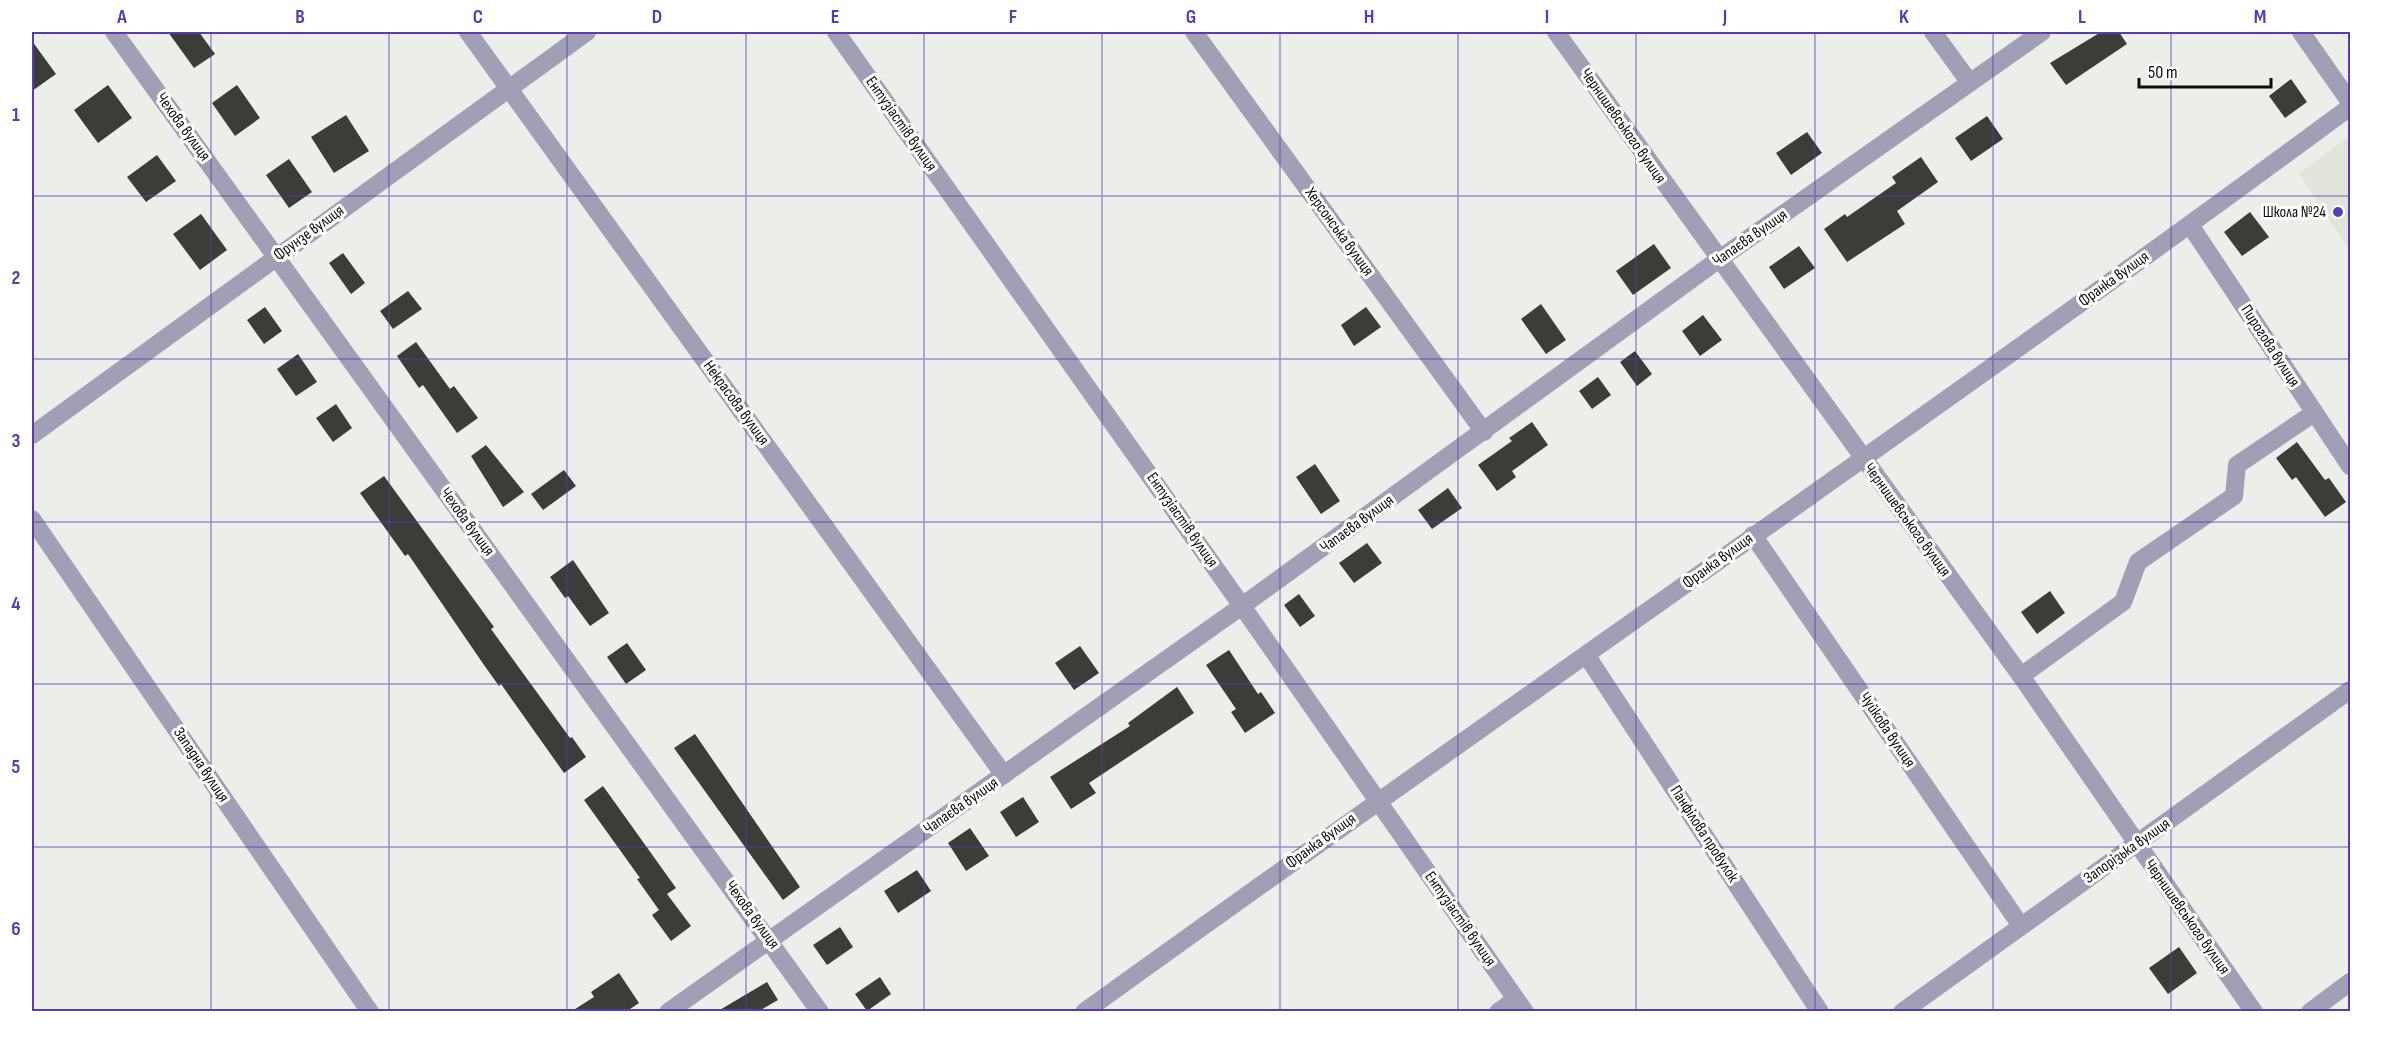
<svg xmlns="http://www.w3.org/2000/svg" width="2382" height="1043" viewBox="0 0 2382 1043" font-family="'Sofia Sans Condensed',sans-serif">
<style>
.built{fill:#e1e5d9}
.building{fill:#3c3d39}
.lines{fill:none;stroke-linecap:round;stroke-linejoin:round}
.minor{stroke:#a09fb5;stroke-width:18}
.grid{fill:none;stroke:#583cb4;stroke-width:1.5;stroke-opacity:0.55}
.poi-dot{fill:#583cb4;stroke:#fff;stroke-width:2}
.labels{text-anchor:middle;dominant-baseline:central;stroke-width:6;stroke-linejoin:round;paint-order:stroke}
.street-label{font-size:16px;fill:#0c0d0b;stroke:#fff}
.poi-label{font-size:16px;fill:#0c0d0b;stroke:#fff;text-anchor:end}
.neatline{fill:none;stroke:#583cb4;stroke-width:2}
.grid-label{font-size:20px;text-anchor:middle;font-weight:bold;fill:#583cb4}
</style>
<rect width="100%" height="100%" fill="#eceee9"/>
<path class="built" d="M2350 136V251L2299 173Z"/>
<path class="building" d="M168 32H199L215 54 194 68Z
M2101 32H2119L2127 44 2066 85 2050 63Z
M32 41 56 74 32 91Z
M2291 79 2307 102 2285 118 2269 96Z
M108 85 132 118 98 143 74 110Z
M237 85 260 118 235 136 212 103Z
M346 115 369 151 334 173 311 137Z
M1987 116 2003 139 1971 161 1955 138Z
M1807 132 1822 153 1791 175 1776 153Z
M157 155 176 181 146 202 127 177Z
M1921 157 1938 182 1897 211 1905 224 1847 262 1824 229 1845 214 1847 217 1896 183 1892 177Z
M289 159 312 192 289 208 266 175Z
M2250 212 2269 237 2242 256 2224 232Z
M201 214 227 250 200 270 173 234Z
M1654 244 1671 268 1633 295 1616 271Z
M1799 246 1815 268 1784 289 1769 267Z
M343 253 365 283 351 294 329 263Z
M408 291 422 309 393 329 380 311Z
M1541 304 1566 340 1546 354 1521 319Z
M265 307 282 331 264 344 247 320Z
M1366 307 1381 327 1354 346 1341 325Z
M1703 315 1722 340 1700 356 1682 331Z
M416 342 450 389 454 386 478 418 457 433 423 385 419 388 397 356Z
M1635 351 1652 374 1637 386 1620 362Z
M298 354 317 382 296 396 277 369Z
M1598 377 1611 395 1592 409 1579 391Z
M336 404 352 428 333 442 316 418Z
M1532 422 1548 445 1512 471 1516 477 1497 491 1478 465 1512 441 1509 438Z
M2297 442 2325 480 2329 478 2346 502 2325 517 2296 477 2292 480 2276 458Z
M486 445 524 492 503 507 471 456Z
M1315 464 1340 501 1321 514 1296 477Z
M564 470 576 486 543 510 531 494Z
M384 476 494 627 491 629 570 738 572 737 586 757 564 773 501 684 499 686 484 665 408 554 405 556 360 493Z
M1448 488 1462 508 1432 529 1418 510Z
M1367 543 1382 563 1354 583 1339 563Z
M573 560 609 613 590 626 568 596 565 598 550 577Z
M2050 591 2065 613 2037 634 2021 612Z
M1299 594 1315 616 1300 627 1284 605Z
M627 643 646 670 626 684 607 657Z
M1080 646 1099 673 1074 690 1055 663Z
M1229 650 1258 694 1261 692 1275 713 1245 733 1231 712 1236 709 1206 665Z
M1177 687 1194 713 1089 783 1096 793 1071 809 1050 777 1130 726 1128 723Z
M695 734 800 887 783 900 674 748Z
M603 786 676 888 667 894 691 926 671 941 652 915 659 910 637 879 640 878 584 800Z
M1023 797 1039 822 1016 837 1000 812Z
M970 828 989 856 966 871 948 843Z
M917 870 931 891 898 913 884 891Z
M840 927 853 947 827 965 813 945Z
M2179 947 2197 973 2168 994 2149 968Z
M619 973 639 1003 627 1011H572L594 997 591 992Z
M880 977 891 994 867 1011 855 994Z
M767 982 778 1000 759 1011H718Z"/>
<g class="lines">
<path class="minor" d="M114 32 820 1012
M468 32 1004 775
M836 32 1242 606 1525 1012
M1194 32 1484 432
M1556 32 2021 676 2254 1012
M1933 32 1970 83
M2301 32 2350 102
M2190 225 2350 466
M32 435 587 32
M32 519 370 1012
M1753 535 2021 926
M1587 656 1820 1012
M2021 676 2123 602 2138 562 2234 496 2237 465 2314 413
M668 1012 1242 606 1718 260 2042 32
M1084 1012C1505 708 1933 415 2350 107
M1498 1012 1516 999
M1902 1012 2350 690
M2310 1012 2350 982"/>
</g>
<path class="grid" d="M211 32V1012M389 32V1012M567 32V1012M746 32V1012M924 32V1012M1102 32V1012M1280 32V1012M1458 32V1012M1636 32V1012M1815 32V1012M1993 32V1012M2171 32V1012M32 196H2350M32 359H2350M32 522H2350M32 684H2350M32 847H2350"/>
<circle class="poi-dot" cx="2338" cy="212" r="6"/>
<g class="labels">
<g class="street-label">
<text transform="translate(901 124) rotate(55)">Ентузіастів вулиця</text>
<text transform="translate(1623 126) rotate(55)">Чернишевського вулиця</text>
<text transform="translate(183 127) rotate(54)">Чехова вулиця</text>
<text transform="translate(1339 232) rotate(54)">Херсонська вулиця</text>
<text transform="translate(309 233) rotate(-36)">Фрунзе вулиця</text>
<text transform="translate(1750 238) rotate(-35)">Чапаєва вулиця</text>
<text transform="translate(2114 279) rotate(-36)">Франка вулиця</text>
<text transform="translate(2270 346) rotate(57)">Пирогова вулиця</text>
<text transform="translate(736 403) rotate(54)">Некрасова вулиця</text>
<text transform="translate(1182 520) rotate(55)">Ентузіастів вулиця</text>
<text transform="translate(1907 520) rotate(54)">Чернишевського вулиця</text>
<text transform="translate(467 522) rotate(54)">Чехова вулиця</text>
<text transform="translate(1357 524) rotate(-36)">Чапаєва вулиця</text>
<text transform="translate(1718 561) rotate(-36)">Франка вулиця</text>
<text transform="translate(1887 730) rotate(56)">Чуйкова вулиця</text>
<text transform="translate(201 765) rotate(56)">Западна вулиця</text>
<text transform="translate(961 806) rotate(-35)">Чапаєва вулиця</text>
<text transform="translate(1704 834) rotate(57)">Панфілова провулок</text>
<text transform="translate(1321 841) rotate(-36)">Франка вулиця</text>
<text transform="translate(2127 851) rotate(-35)">Запорізька вулиця</text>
<text transform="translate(752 915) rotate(54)">Чехова вулиця</text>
<text transform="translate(2187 917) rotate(55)">Чернишевського вулиця</text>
<text transform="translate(1460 919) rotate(55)">Ентузіастів вулиця</text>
</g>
<g class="poi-label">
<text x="2326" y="212">Школа №24</text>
</g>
</g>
<rect width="2382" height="1043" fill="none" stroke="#ffffff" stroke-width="66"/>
<path d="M2139 78v9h132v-9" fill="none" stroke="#0c0d0b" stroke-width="3"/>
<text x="2148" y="78" font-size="18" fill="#0c0d0b" stroke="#ffffff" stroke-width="4.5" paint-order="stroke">50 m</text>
<rect x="33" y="33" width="2316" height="977" class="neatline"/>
<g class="grid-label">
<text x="122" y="23">A</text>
<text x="300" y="23">B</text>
<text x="478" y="23">C</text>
<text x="657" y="23">D</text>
<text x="835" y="23">E</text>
<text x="1013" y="23">F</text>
<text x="1191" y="23">G</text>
<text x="1369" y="23">H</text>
<text x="1547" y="23">I</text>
<text x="1725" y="23">J</text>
<text x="1904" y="23">K</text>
<text x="2082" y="23">L</text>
<text x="2260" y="23">M</text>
<text x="16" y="121">1</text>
<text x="16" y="284">2</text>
<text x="16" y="447">3</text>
<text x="16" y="610">4</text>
<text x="16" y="773">5</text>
<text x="16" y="935">6</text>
</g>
</svg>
